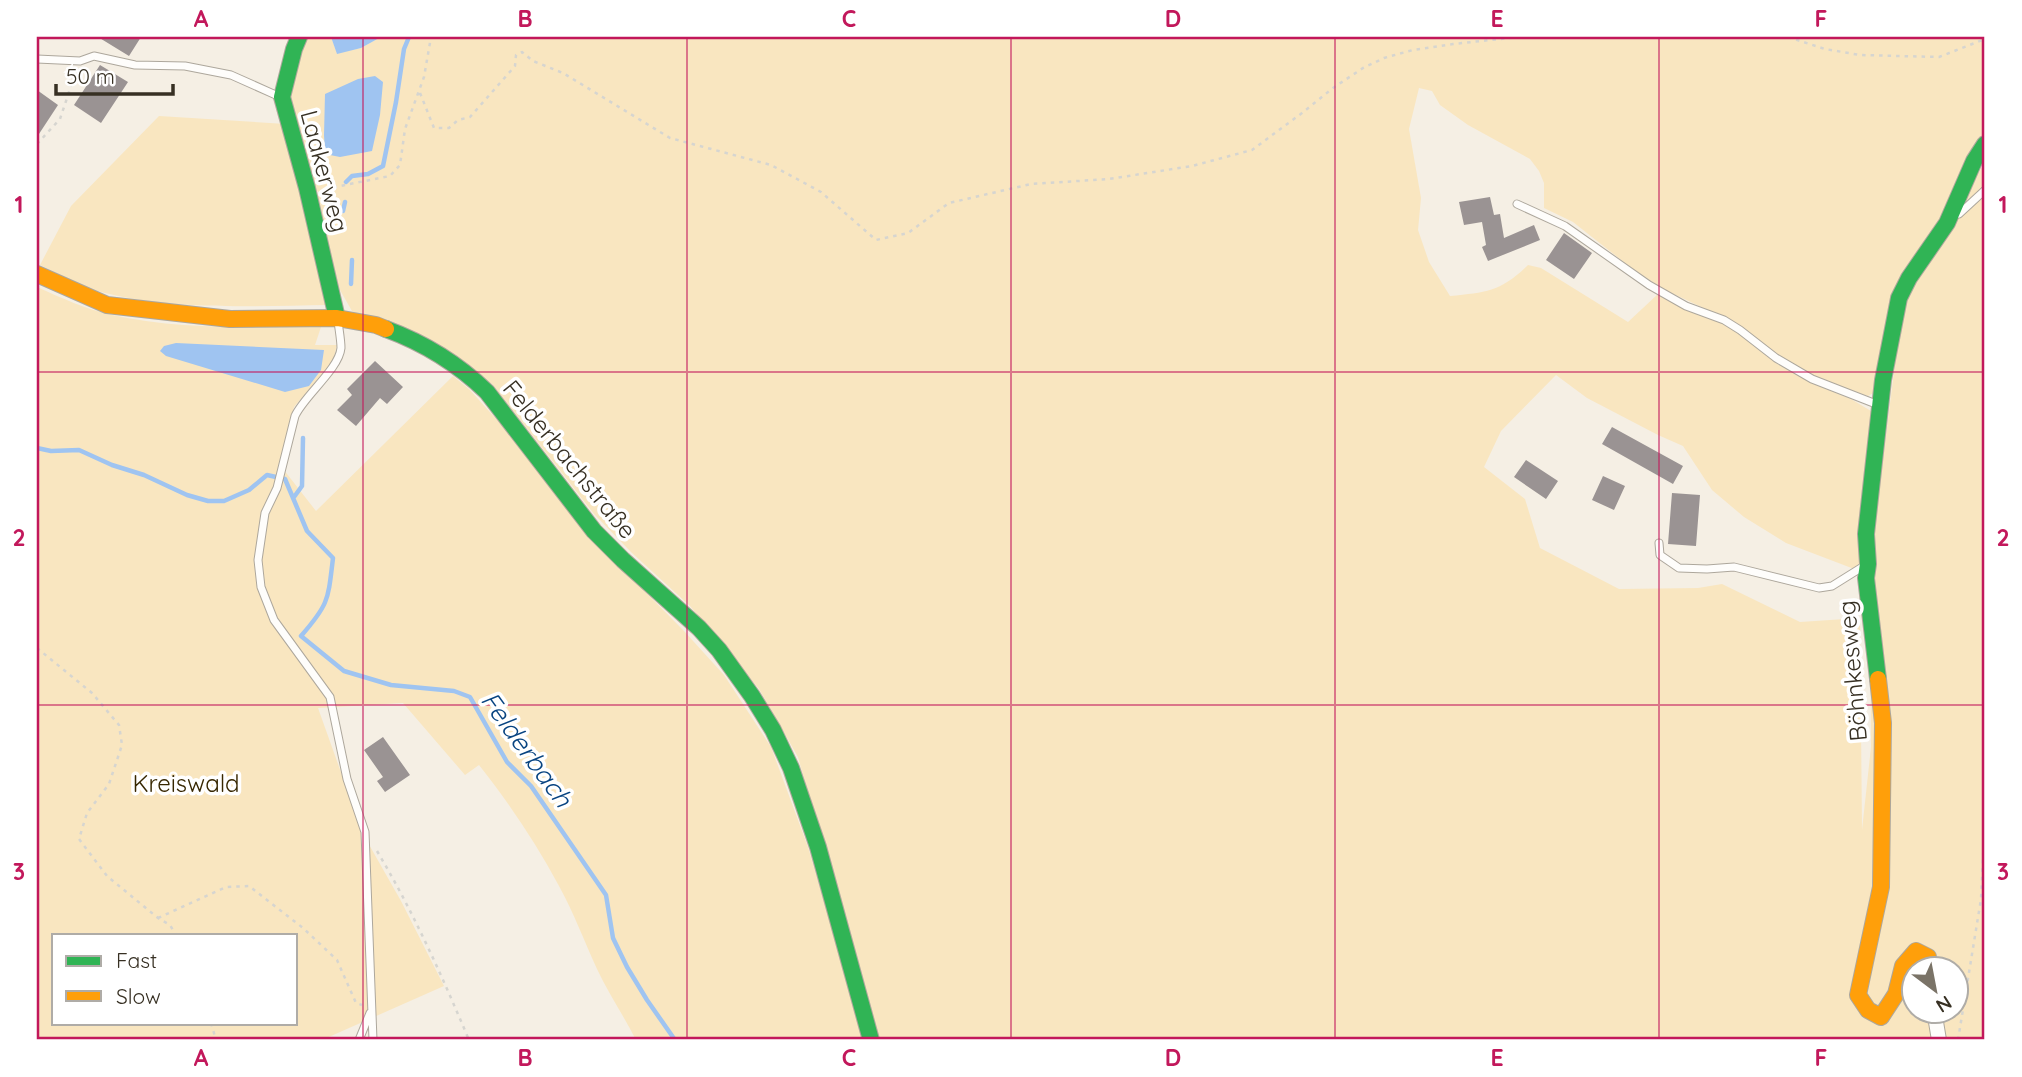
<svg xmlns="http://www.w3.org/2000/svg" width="2022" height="1077" viewBox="0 0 2022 1077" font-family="Quicksand,sans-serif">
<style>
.green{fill:#f9e6c0;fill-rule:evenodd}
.water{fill:#9fc4f1}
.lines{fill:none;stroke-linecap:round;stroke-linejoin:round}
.stream{stroke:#9fc4f1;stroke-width:4.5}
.building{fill:#9a9393}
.lane-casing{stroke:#ada79c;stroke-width:9}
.street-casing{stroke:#ada79c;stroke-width:16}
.fast-casing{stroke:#ada79c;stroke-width:18}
.slow-casing{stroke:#ada79c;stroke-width:18}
.path{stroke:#d6d5d0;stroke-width:2.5;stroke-dasharray:3.5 5;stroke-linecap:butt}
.lane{stroke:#fefdfb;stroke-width:7}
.street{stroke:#fefdfb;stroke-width:14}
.fast{stroke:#30b455;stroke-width:16}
.slow{stroke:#ff9f0a;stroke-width:16}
.grid{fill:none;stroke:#c2185b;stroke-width:2;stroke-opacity:0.55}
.labels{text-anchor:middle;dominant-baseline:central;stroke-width:7;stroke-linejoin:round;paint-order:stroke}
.street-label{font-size:24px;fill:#373023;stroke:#fff}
.park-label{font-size:24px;fill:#372700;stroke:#fff}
.water-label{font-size:26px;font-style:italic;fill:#084481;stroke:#fff}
.neatline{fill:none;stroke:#c2185b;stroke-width:2.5}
.grid-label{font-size:23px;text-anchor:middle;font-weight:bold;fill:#c2185b}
</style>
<rect width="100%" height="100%" fill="#f5efe4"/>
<path class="green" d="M303 37H331L337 53 361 48 381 37H1985V142L1907 277 1875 392 1868 396 1829 383 1805 372 1781 358 1712 312 1663 289 1630 267 1573 222 1544 208V183L1539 171 1530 159 1468 125 1440 105 1432 91 1419 88 1409 129 1421 198 1418 230 1429 262 1450 296C1487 292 1500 292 1528 265L1541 268 1628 322 1658 294 1726 324 1776 363 1811 383 1851 399 1871 411 1862 572 1786 543 1744 517 1712 490 1683 446 1658 435 1587 398 1556 375 1501 431 1484 467 1525 499 1540 548 1619 589 1698 588 1722 584 1800 622 1860 618 1862 830 1871 747 1870 563 1903 300 1985 162V1040H877L798 757 759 689 690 606 631 552 594 514 492 384 352 311 340 290 314 196 336 195 310 190 286 98ZM1913 968H1955V1010H1913Z
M159 116 286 124 330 305C255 306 167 311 94 290 76 284 58 273 40 265L71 206Z
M37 287C61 298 86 309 112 315 181 330 252 327 321 327L315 345H337L333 361 294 407 280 465 316 511 453 376 469 389 498 421 597 543 684 631 724 675 771 747 808 847 865 1040H636C624 1016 608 993 597 969 584 941 574 913 559 886 536 843 509 803 479 765L465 775 403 703 318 708 363 834 401 901 444 986 322 1040H37ZM54 935H296V1023H54Z"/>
<path class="water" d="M331 37H381L361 48 337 54Z
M375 76 383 82 380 115 372 151 340 157 325 154 324 135 325 94 358 79Z
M176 343 324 350 321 370 309 386 285 392 166 356 160 351 164 346Z"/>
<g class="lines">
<path class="stream" d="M346 182 352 176 368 174 383 166 396 102 404 49 409 37
M343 211 345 202
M351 284 352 260
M37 448 51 451 79 450 112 465 144 475 187 495 208 501H224L249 490 267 475 285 479 307 531 333 558C328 600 329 604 301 636L344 671 391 685 454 691 470 697 507 762 531 786 606 895 613 938 627 967 647 1000 675 1040
M294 497 302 486 303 438"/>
</g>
<path class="building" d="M98 37H141L129 56Z
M100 65 128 82 101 123 74 105Z
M37 90 58 105 37 137Z
M1490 197 1494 215 1500 214 1504 238 1534 225 1540 240 1488 261 1482 247 1486 245 1482 222 1464 225 1459 202Z
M1564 233 1592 253 1574 279 1546 260Z
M375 361 403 387 387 404 380 398 356 426 337 410 352 395 347 389Z
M1612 427 1683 466 1673 484 1602 444Z
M1526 460 1558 481 1546 499 1514 477Z
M1603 476 1625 486 1614 510 1592 500Z
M1672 493 1700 495 1696 546 1668 544Z
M383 737 410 775 385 792 377 781 383 777 364 750Z"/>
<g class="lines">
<g class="lane-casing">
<path id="lane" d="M37 59 80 61 94 56 135 65 185 66 231 75 278 96
M1517 204 1565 226 1649 285 1686 306 1724 320 1740 330 1776 358 1812 379 1876 404
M1959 214 1985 190
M338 321C339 330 341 340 341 348 339 369 304 396 295 416L277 488 265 513 258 560 261 587 274 620 330 697 347 779 365 832 373 1040
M1659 543 1660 555 1679 568 1707 569 1734 567 1819 588 1832 586 1864 566
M359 1040 370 1013"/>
</g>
<g class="street-casing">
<path id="street" d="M1934 1010 1939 1040"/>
</g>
<g class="fast-casing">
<path id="fast" d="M299 37 294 49 282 97 307 188 337 318
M386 329C424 343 458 364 487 392L594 531 623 560 699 628 719 650 752 696 773 730 791 768 818 847 871 1040
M1878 679 1866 578 1868 564 1866 534 1883 380 1899 298 1909 278 1947 223 1974 161 1985 144"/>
</g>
<g class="slow-casing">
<path id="slow" d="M37 274 107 305 230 319 337 318 376 325 386 329
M1878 679 1883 723 1881 887 1858 995 1868 1010 1881 1017 1896 994 1903 966 1916 951 1928 957 1929 968"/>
</g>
<path class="path" d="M1788 37 1825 49 1860 55 1939 57 1985 39
M420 93 434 128H449L458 120 470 117 515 66 516 55 522 52 533 61 563 73 670 138 771 165 821 192 876 240 908 233 949 203 1031 184 1109 179 1192 166 1252 150 1302 113 1333 88 1363 68 1384 58 1413 50 1453 44 1519 37
M37 144 60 119 76 71
M325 189 390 176 400 165 405 129 424 77 431 37
M37 648 92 693 119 725 122 745 109 784 87 813 79 839 107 876 158 918 170 925 176 935
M377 851C413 911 442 976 469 1040
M158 918 226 887 249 886 303 928 337 960 356 1003 362 1005
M211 1023 216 1040
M1958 1040 1981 899 1985 816"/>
<use href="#lane" class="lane"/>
<use href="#street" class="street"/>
<use href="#fast" class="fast"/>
<use href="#slow" class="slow"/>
</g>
<path class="grid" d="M363 37V1040M687 37V1040M1011 37V1040M1335 37V1040M1659 37V1040M37 372H1985M37 705H1985"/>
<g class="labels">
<g class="street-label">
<text transform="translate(325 171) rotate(75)">Laakerweg</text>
<text transform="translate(570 459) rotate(51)">Felderbachstraße</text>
<text transform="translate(1852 671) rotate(-95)">Böhnkesweg</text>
</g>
<g class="park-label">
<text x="186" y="783">Kreiswald</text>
</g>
<g class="water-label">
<text transform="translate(527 749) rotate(54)">Felderbach</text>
</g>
</g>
<rect width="2022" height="1077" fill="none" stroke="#ffffff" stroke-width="77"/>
<rect x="52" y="934" width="245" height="91" fill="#ffffff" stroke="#afaca7" stroke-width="2"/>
<rect x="66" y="956" width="35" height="10" fill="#30b455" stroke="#afaca7" stroke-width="2"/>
<text x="116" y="968" font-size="21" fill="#373023">Fast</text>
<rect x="66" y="991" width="35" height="10" fill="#ff9f0a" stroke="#afaca7" stroke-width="2"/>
<text x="116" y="1004" font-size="21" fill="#373023">Slow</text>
<g transform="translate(1935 990) rotate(148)"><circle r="33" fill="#ffffff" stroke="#afaca7" stroke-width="2"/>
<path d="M0-5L12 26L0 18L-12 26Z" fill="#7a7367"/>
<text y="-10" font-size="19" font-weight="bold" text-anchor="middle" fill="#373023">N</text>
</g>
<path d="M56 84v10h117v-10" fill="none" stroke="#373023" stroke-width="3.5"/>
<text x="66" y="84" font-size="21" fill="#373023" stroke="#ffffff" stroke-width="5" paint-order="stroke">50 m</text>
<rect x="38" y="38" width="1945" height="1000" class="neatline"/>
<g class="grid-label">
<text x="201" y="27">A</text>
<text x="525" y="27">B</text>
<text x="849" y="27">C</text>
<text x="1173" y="27">D</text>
<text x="1497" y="27">E</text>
<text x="1821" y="27">F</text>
<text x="19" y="213">1</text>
<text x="2003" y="213">1</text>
<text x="19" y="546">2</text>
<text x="2003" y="546">2</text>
<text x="19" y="880">3</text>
<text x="2003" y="880">3</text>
<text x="201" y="1066">A</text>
<text x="525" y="1066">B</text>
<text x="849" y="1066">C</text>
<text x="1173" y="1066">D</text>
<text x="1497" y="1066">E</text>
<text x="1821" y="1066">F</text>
</g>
</svg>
